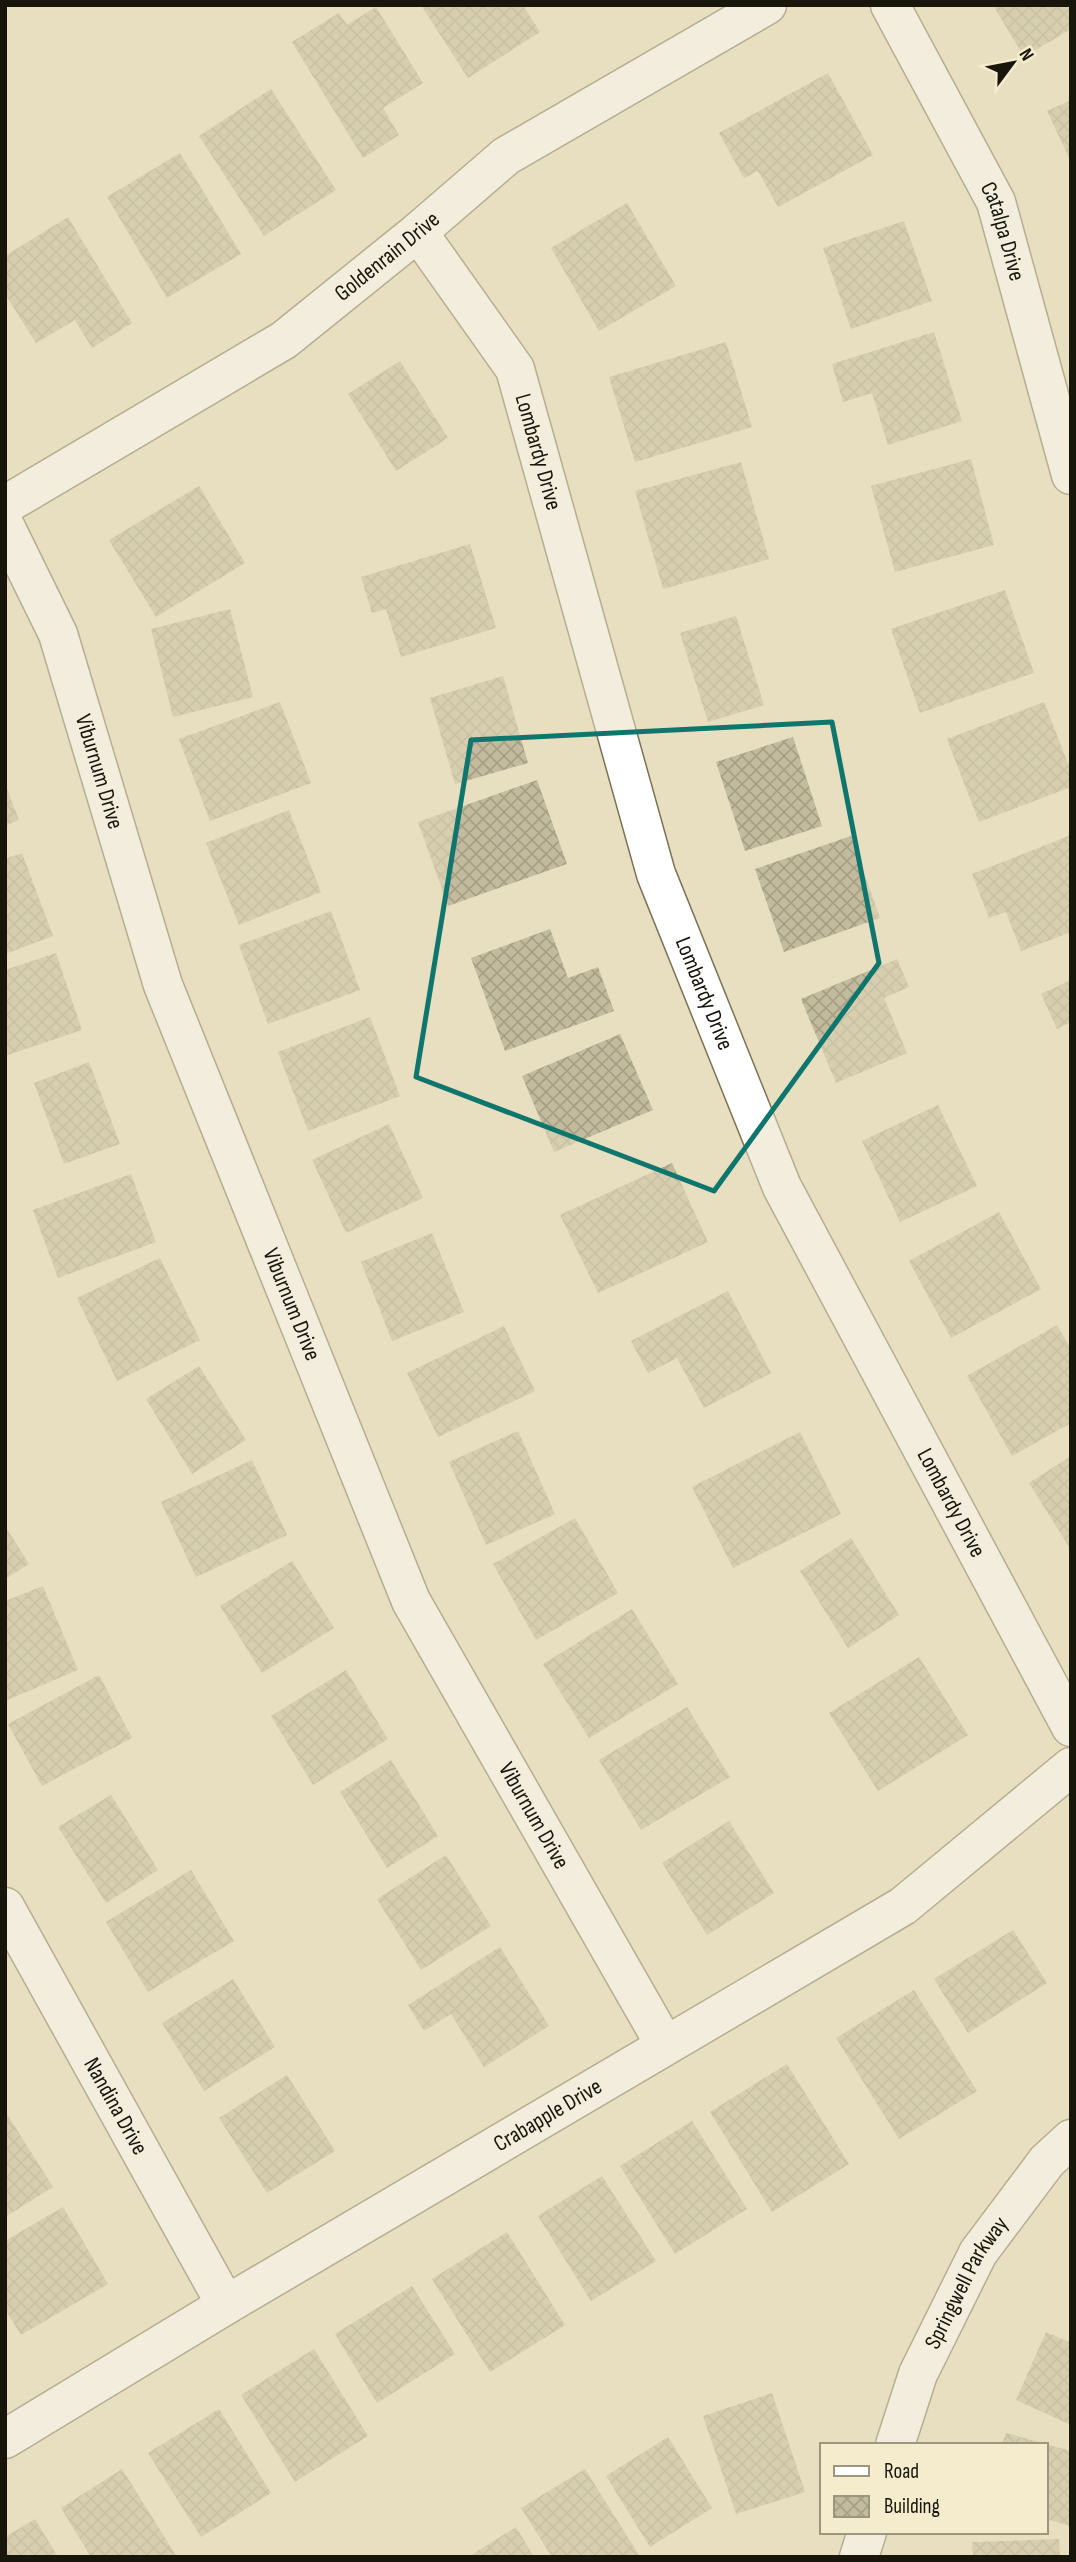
<svg xmlns="http://www.w3.org/2000/svg" width="1076" height="2562" viewBox="0 0 1076 2562" font-family="'Sofia Sans Condensed',sans-serif">
<style>
.building{fill:url(#building-cross-hatch)}
.lines{fill:none;stroke-linecap:round;stroke-linejoin:round}
.street-casing{stroke:#7b7357;stroke-width:41}
.secondary-casing{stroke:#7b7357;stroke-width:41}
.street{stroke:#fff;stroke-width:38}
.secondary{stroke:#fff;stroke-width:38}
.marked{fill:none;stroke:#0f766e;stroke-width:5;stroke-linejoin:round}
.labels{text-anchor:middle;dominant-baseline:central;stroke-width:5;stroke-linejoin:round;paint-order:stroke}
.street-label{font-size:23px;fill:#18150a;stroke:#f4eccd}
</style>
<defs>
<pattern id="building-cross-hatch" width="8" height="8" patternUnits="userSpaceOnUse" patternTransform="scale(1.75)"><rect width="8" height="8" fill="#c3bb9d"/><path d="M0 0l8 8M0 8l8-8" fill="none" stroke="#a7a086"/></pattern>
</defs>
<rect width="100%" height="100%" fill="#e7dfc0"/>
<path class="building" d="M421 5H523L540 32 468 78Z
M993 5H1071V29L1024 57Z
M376 7 423 83 383 108 399 135 363 158 292 42 339 13 347 25Z
M828 73 873 155 778 207 758 171 744 178 719 133Z
M271 89 336 190 264 236 199 136Z
M1071 100V162L1047 111Z
M180 153 241 254 167 298 107 197Z
M627 203 676 286 599 331 551 248Z
M68 217 132 323 92 348 75 320 36 343 5 294V256Z
M904 221 932 301 851 329 823 248Z
M934 332 962 421 888 445 872 393 843 402 832 364Z
M726 342 752 427 635 462 609 377Z
M400 361 448 438 396 471 348 394Z
M971 459 994 545 895 572 871 486Z
M741 462 769 559 663 589 635 491Z
M199 486 245 563 156 617 109 540Z
M470 544 496 628 401 657 386 609 372 613 361 577Z
M1005 590 1034 673 920 713 891 629Z
M230 609 253 697 173 717 151 629Z
M736 616 764 705 708 722 680 633Z
M503 676 528 763 455 784 430 698Z
M280 702 311 783 210 821 179 739Z
M1044 702 1071 771V787L979 822 947 739Z
M793 737 822 826 745 851 716 762Z
M537 780 567 864 448 906 418 822Z
M5 784 19 820 5 826Z
M289 810 321 892 239 925 206 843Z
M1071 835V932L1021 951 1006 912 989 918 972 874Z
M851 836 880 918 784 952 755 869Z
M22 853 53 936 5 954V859Z
M331 911 360 990 268 1024 239 945Z
M550 929 568 978 598 967 614 1011 505 1051 471 958Z
M56 953 82 1030 5 1056V970Z
M897 959 909 987 884 998 907 1053 836 1083 801 999Z
M1071 980V1022L1057 1029 1041 994Z
M370 1017 400 1096 308 1131 278 1052Z
M620 1034 653 1110 554 1152 522 1076Z
M89 1062 120 1144 64 1164 34 1083Z
M938 1105 977 1186 900 1222 862 1141Z
M389 1124 423 1198 346 1233 312 1160Z
M672 1163 708 1242 598 1293 560 1215Z
M131 1174 156 1242 58 1278 33 1210Z
M999 1212 1041 1289 951 1338 909 1261Z
M432 1233 464 1312 392 1341 361 1262Z
M160 1258 200 1340 117 1381 77 1298Z
M728 1291 771 1373 704 1408 677 1358 648 1373 631 1341Z
M1057 1325 1071 1349V1423L1012 1456 967 1376Z
M504 1326 535 1391 438 1437 407 1373Z
M199 1366 246 1440 192 1474 146 1399Z
M518 1431 555 1514 486 1545 449 1462Z
M800 1432 841 1514 733 1568 692 1487Z
M1071 1456V1550L1029 1483Z
M252 1460 287 1535 196 1577 161 1502Z
M575 1518 618 1593 536 1640 493 1564Z
M5 1526 29 1564 5 1579Z
M851 1538 899 1615 848 1648 800 1571Z
M292 1561 334 1628 262 1673 220 1606Z
M43 1586 78 1670 5 1701V1601Z
M632 1609 678 1684 589 1738 543 1664Z
M919 1657 968 1735 878 1791 829 1713Z
M346 1670 388 1739 313 1785 271 1716Z
M99 1675 132 1738 42 1786 8 1724Z
M687 1707 730 1777 641 1830 599 1760Z
M391 1760 438 1836 387 1868 340 1792Z
M111 1795 158 1870 106 1903 58 1827Z
M729 1821 774 1893 707 1935 662 1863Z
M446 1855 491 1926 421 1970 377 1899Z
M191 1870 234 1941 148 1992 106 1922Z
M1013 1930 1047 1983 968 2033 934 1979Z
M500 1947 549 2026 484 2067 451 2014 424 2031 408 2005Z
M233 1979 275 2047 204 2091 162 2023Z
M914 1990 977 2091 899 2139 836 2038Z
M787 2064 849 2164 772 2212 710 2112Z
M287 2075 335 2151 267 2193 219 2118Z
M5 2111 53 2187 5 2217Z
M692 2121 747 2209 675 2254 620 2166Z
M602 2176 656 2261 591 2301 538 2216Z
M63 2207 108 2284 21 2335 5 2309V2241Z
M507 2232 565 2325 490 2372 432 2279Z
M412 2286 455 2354 377 2403 335 2334Z
M1046 2332 1071 2343V2425L1016 2400Z
M314 2349 368 2436 295 2482 241 2395Z
M772 2393 805 2492 736 2514 703 2416Z
M219 2409 271 2493 201 2537 148 2453Z
M1006 2433 1071 2451V2526L1046 2519V2445H1002Z
M668 2437 712 2508 650 2547 606 2476Z
M122 2469 177 2557H91L61 2508Z
M585 2469 639 2555 637 2557H552L521 2508Z
M35 2519 58 2557H5V2537Z
M516 2527 534 2557H468Z
M1059 2539 1060 2557H973L972 2542Z"/>
<g class="lines">
<g class="street-casing">
<g id="street">
<path id="s1" d="M890 5 996 202 1071 475"/>
<path id="s2" d="M418 232 515 369 656 874 782 1187 1071 1727"/>
<path id="s3" d="M5 505 284 340 418 232 506 156 767 5"/>
<path id="s4" d="M5 526 58 634 163 985 411 1601 665 2045"/>
<path id="s5" d="M5 1907 226 2305"/>
<path id="s6" d="M5 2439 226 2305 903 1906 1071 1767"/>
</g>
</g>
<g class="secondary-casing">
<g id="secondary">
<path id="s7" d="M895 2445 918 2374 978 2253 1047 2161 1071 2139"/>
<path d="M859 2557 867 2532"/>
</g>
</g>
<use href="#street" class="street"/>
<use href="#secondary" class="secondary"/>
</g>
<path d="M0 0H1076V2562H0ZM832 722 879 963 714 1191 416 1077 471 740Z" fill="#e7dfc0" fill-opacity=".55" fill-rule="evenodd"/>
<path class="marked" d="M832 722 879 963 714 1191 416 1077 471 740Z"/>
<g class="labels">
<g class="street-label">
<text stroke="none"><textPath href="#s1" startOffset="254">Catalpa Drive</textPath></text>
<text stroke="none"><textPath href="#s3" startOffset="457">Goldenrain Drive</textPath></text>
<text stroke="none"><textPath href="#s2" startOffset="254">Lombardy Drive</textPath></text>
<text stroke="none"><textPath href="#s4" startOffset="264">Viburnum Drive</textPath></text>
<text stroke="none"><textPath href="#s2" startOffset="821">Lombardy Drive</textPath></text>
<text stroke="none"><textPath href="#s4" startOffset="831">Viburnum Drive</textPath></text>
<text stroke="none"><textPath href="#s2" startOffset="1388">Lombardy Drive</textPath></text>
<text stroke="none"><textPath href="#s4" startOffset="1398">Viburnum Drive</textPath></text>
<text stroke="none"><textPath href="#s5" startOffset="228">Nandina Drive</textPath></text>
<text stroke="none"><textPath href="#s6" startOffset="632">Crabapple Drive</textPath></text>
<text stroke="none"><textPath href="#s7" startOffset="178">Springwell Parkway</textPath></text>
</g>
</g>
<rect width="1076" height="2562" fill="none" stroke="#18150a" stroke-width="14"/>
<rect x="820" y="2443" width="228" height="91" fill="#f4eccd" stroke="#9c967f" stroke-width="2"/>
<rect x="834" y="2466" width="35" height="10" fill="#ffffff" stroke="#9c967f" stroke-width="2"/>
<text x="884" y="2478" font-size="21" fill="#18150a">Road</text>
<rect x="834" y="2496" width="35" height="21" fill="url(#building-cross-hatch)" stroke="#9c967f" stroke-width="2"/>
<text x="884" y="2513" font-size="21" fill="#18150a">Building</text>
<g transform="translate(1013 63) rotate(58)" stroke="#f4eccd" stroke-width="5" paint-order="stroke">
<path d="M0-5L12 26L0 18L-12 26Z" fill="#18150a"/>
<text y="-10" font-size="19" font-weight="bold" text-anchor="middle" fill="#18150a">N</text>
</g>
</svg>
